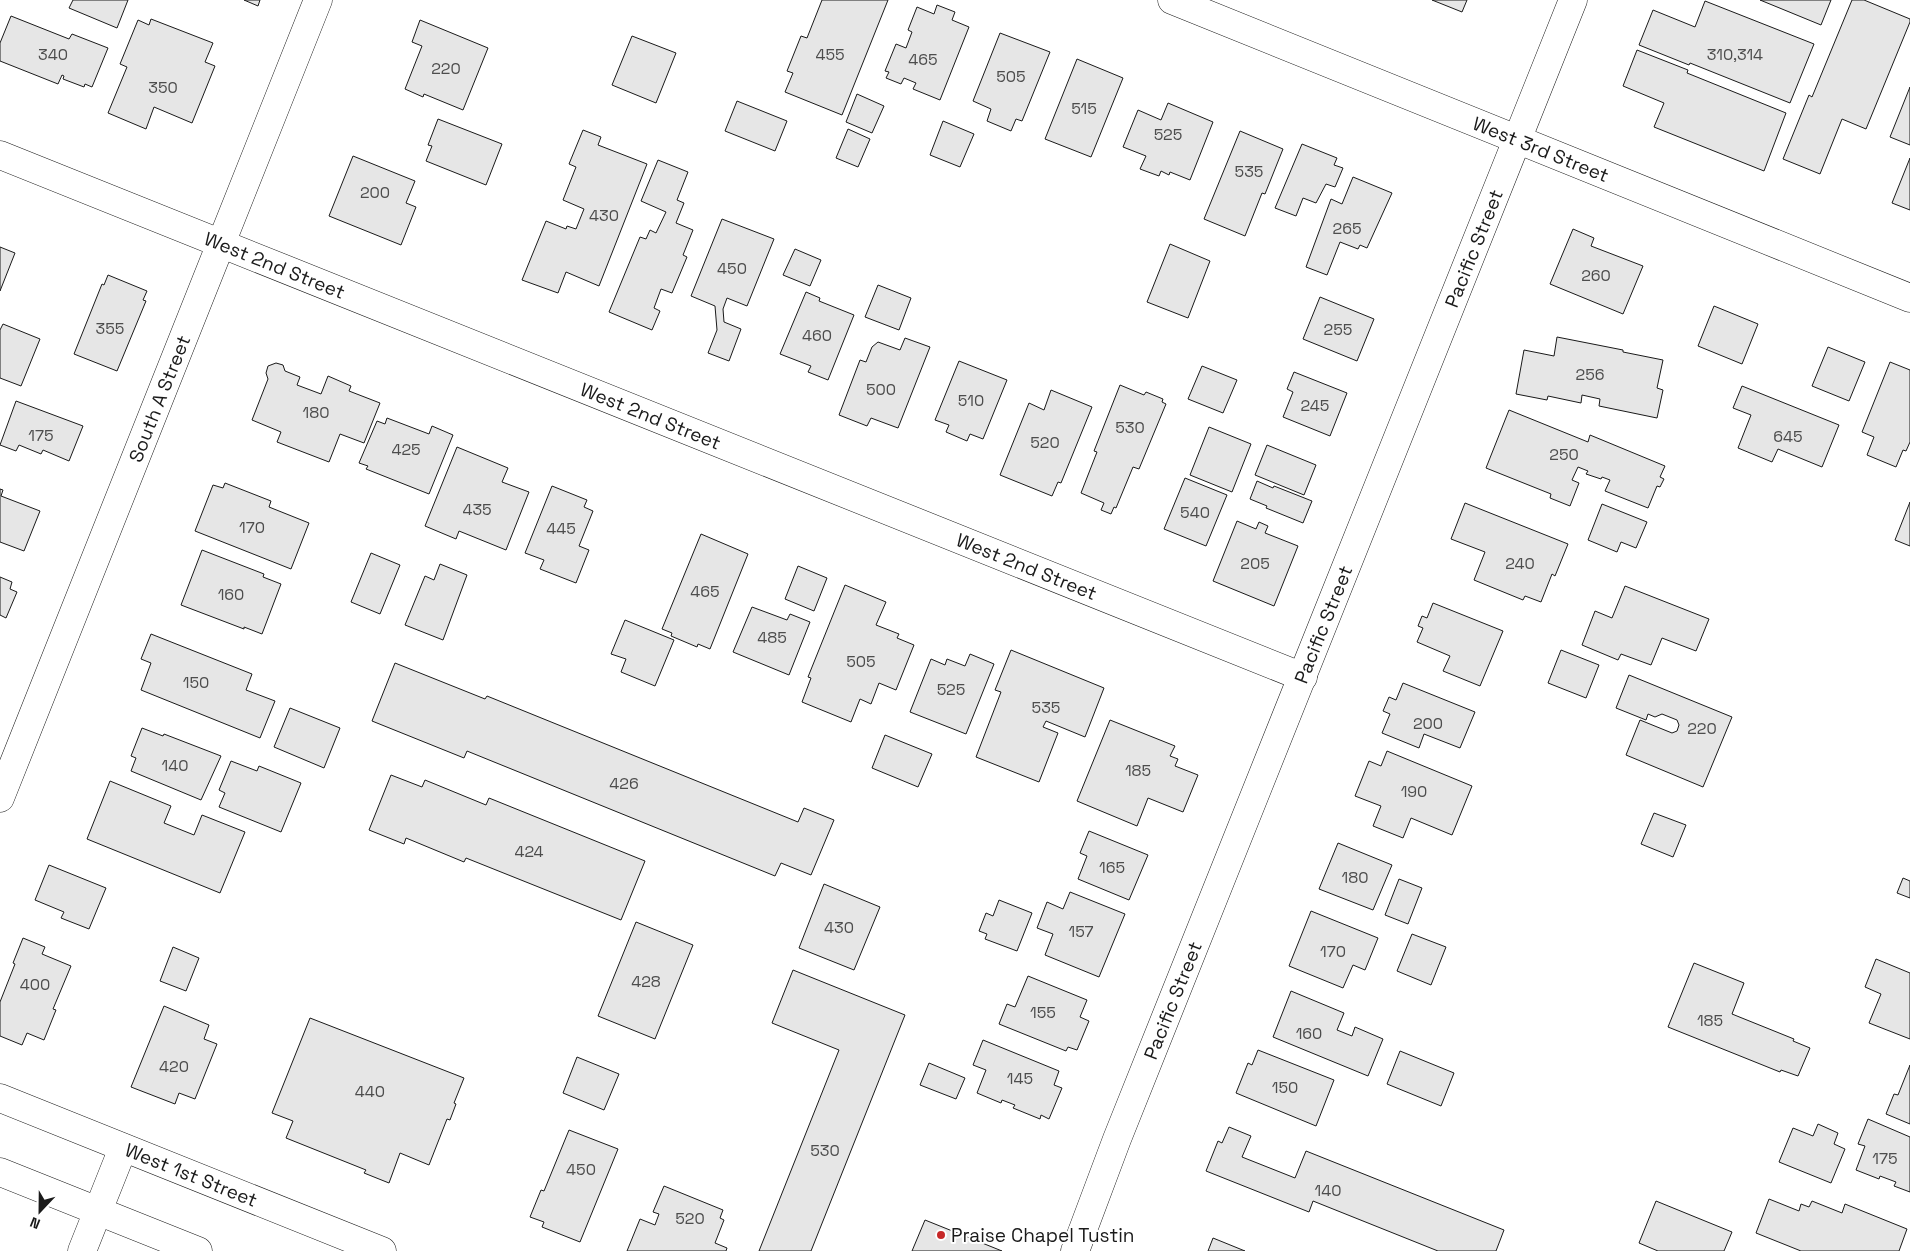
<svg xmlns="http://www.w3.org/2000/svg" width="1910" height="1251" viewBox="0 0 1910 1251" font-family="'Space Grotesk',sans-serif">
<style>
.building{fill:#e6e6e6;stroke:#1a1a1a}
.lines{fill:none;stroke-linecap:round;stroke-linejoin:round}
.minor-casing{stroke:#1a1a1a;stroke-width:29}
.major-casing{stroke:#1a1a1a;stroke-width:29}
.minor{stroke:#fff;stroke-width:28}
.major{stroke:#fff;stroke-width:28}
.poi-dot{fill:#c62828;stroke:#fff;stroke-width:2}
.labels{text-anchor:middle;dominant-baseline:central;stroke-width:4;stroke-linejoin:round;paint-order:stroke}
.number-label{font-size:16px;fill:#4d4d4d}
.street-label{font-size:19px;fill:#1a1a1a;stroke:#fff}
.poi-label{font-size:19px;fill:#1a1a1a;stroke:#fff;text-anchor:start}
</style>
<rect width="100%" height="100%" fill="#fff"/>
<path class="building" d="M73 0H128L117 28 69 8Z
M244 0H260L258 6Z
M822 0H888L842 115 785 92 793 73 787 71 801 36 807 38Z
M1432 0H1467L1462 12Z
M1760 0H1831L1821 25Z
M1852 0H1864L1910 19V22L1866 129 1842 119 1820 174 1783 159 1809 95 1812 97Z
M1705 1 1814 44 1790 103 1690 63 1689 65 1639 45 1653 10 1695 27Z
M937 5 955 12 952 20 969 27 940 100 913 89 916 83 904 78 901 84 886 78 889 72 885 71 896 44 906 48 912 32 908 30 917 7 934 14Z
M11 16 69 39 72 34 108 48 92 87 85 84 84 87 63 79 64 76 62 75 58 84 0 61V43Z
M151 19 213 43 205 62 215 66 192 123 154 107 146 129 108 113 127 67 120 64 138 20 149 25Z
M420 20 488 48 463 110 424 94 423 97 405 89 422 46 412 42Z
M1000 33 1050 52 1022 121 1016 119 1011 131 987 121 991 109 973 101Z
M632 36 676 53 656 103 612 85Z
M1637 50 1688 70 1687 73 1786 113 1764 171 1654 127 1664 103 1623 86Z
M1077 59 1123 78 1091 157 1045 139Z
M1910 87V145L1890 137Z
M857 94 884 106 872 133 846 122Z
M737 101 787 121 775 151 725 131Z
M1168 103 1213 122 1190 180 1170 172 1169 175 1161 171 1159 176 1140 169 1146 156 1123 147 1138 110 1161 120Z
M438 119 502 144 486 185 426 161 432 146 428 145Z
M943 121 974 134 960 167 930 155Z
M848 129 870 139 858 167 836 158Z
M583 130 601 137 598 145 647 164 599 286 566 272 558 293 522 280 546 221 566 229 567 226 576 229 584 209 563 200 576 167 569 164Z
M1240 131 1283 149 1265 194 1262 193 1245 236 1204 219Z
M1302 144 1337 158 1334 165 1343 168 1335 187 1326 184 1316 203 1303 198 1296 216 1275 208Z
M353 156 415 181 406 203 416 207 401 245 329 216Z
M1910 158V210L1892 203Z
M658 160 688 172 677 200 684 203 676 223 693 230 683 255 687 257 672 293 661 289 654 308 660 311 652 330 609 312 640 237 646 239 650 230 656 233 666 212 641 201Z
M1353 177 1392 193 1367 248 1360 245 1358 249 1340 242 1327 275 1306 267 1331 199 1342 204Z
M722 219 774 239 747 306 727 298 723 309 724 322 741 329 729 361 708 353 717 330 715 306 691 296Z
M1573 229 1594 238 1591 246 1643 266 1623 314 1550 284Z
M1170 244 1210 261 1188 318 1147 302Z
M0 247 15 253 0 291Z
M795 249 821 260 810 286 783 275Z
M108 275 147 291 143 300 146 301 117 371 74 354 102 284 104 285Z
M878 285 911 298 899 330 865 317Z
M806 292 820 298 819 301 854 315 828 380 808 372 811 366 780 354Z
M1320 297 1374 319 1357 361 1303 339Z
M1714 306 1758 324 1742 364 1698 346Z
M3 324 40 339 21 386 0 378V330Z
M1557 337 1623 350V352L1663 360 1657 388 1663 390 1657 418 1599 406 1600 399 1582 395 1581 403 1548 396 1547 400 1516 394 1524 350 1554 356Z
M905 338 930 347 898 428 871 418 867 426 839 415 860 360 866 362 872 347 878 342 900 350Z
M1828 347 1865 362 1849 401 1812 386Z
M959 361 1007 380 983 439 970 434 967 441 946 432 949 425 935 420Z
M1890 362 1910 370V442L1906 451 1903 450 1896 467 1867 455 1874 437 1862 432Z
M276 363 283 365 285 371 300 377 297 385 321 394 328 376 351 386 349 391 380 403 364 443 340 434 329 462 277 442 281 432 252 420 268 379 266 373 268 366Z
M1202 366 1237 380 1223 413 1188 399Z
M1294 372 1347 393 1330 436 1283 417 1293 392 1287 389Z
M1120 385 1144 395 1146 392 1163 399 1162 402 1166 404 1139 469 1133 467 1116 508 1114 507 1111 514 1101 510 1104 503 1081 493 1097 452 1094 451Z
M1742 386 1839 425 1822 467 1778 449 1772 462 1738 448 1751 415 1733 408Z
M1051 390 1092 407 1061 483 1058 482 1052 496 1000 475 1029 403 1044 410Z
M16 401 83 426 69 461 43 450 41 454 19 445 16 451 0 445Z
M1509 410 1588 442 1590 435 1665 466 1660 477 1664 479 1660 487 1657 486 1648 508 1605 491 1610 480 1602 477 1601 479 1586 474 1588 471 1578 467 1572 480 1579 483 1570 506 1550 498 1551 494 1486 468Z
M387 418 429 434 432 426 453 435 429 494 366 469 368 466 359 463 377 421 385 424Z
M1209 427 1251 444 1232 492 1190 475Z
M1267 445 1316 465 1304 495 1255 475Z
M457 447 508 468 502 482 529 492 506 550 459 531 456 539 425 526Z
M1185 478 1227 495 1206 546 1164 529Z
M1257 481 1273 488 1274 486 1312 501 1303 523 1266 508 1267 506 1250 499Z
M225 483 271 501 269 507 309 523 291 569 195 531 213 485 223 488Z
M552 486 587 500 584 507 593 511 579 546 589 550 576 583 540 569 544 560 525 553Z
M0 489 3 490 1 496 40 511 24 551 0 542Z
M1910 502V546L1895 540Z
M1465 503 1568 544 1555 576 1552 574 1541 602 1525 596 1523 600 1474 580 1485 552 1451 539Z
M1602 504 1647 522 1636 548 1621 542 1617 552 1588 540Z
M1237 521 1256 529 1259 522 1268 526 1265 533 1298 546 1274 606 1213 581Z
M701 534 748 554 710 649 698 644 697 647 671 636 672 633 662 629Z
M202 550 264 574 263 577 281 584 262 634 244 627V629L181 605Z
M371 553 400 565 380 614 351 602Z
M440 564 467 575 443 640 405 625 425 576 434 580Z
M798 566 827 578 814 611 785 599Z
M0 577 12 582 10 589 17 592 6 618 0 615Z
M845 585 886 602 876 625 899 634 897 638 914 645 896 690 879 683 871 704 860 699 851 722 802 702 811 678 808 677Z
M1625 586 1709 619 1696 651 1662 638 1651 665 1621 654 1618 660 1582 645 1595 611 1612 618Z
M1433 603 1503 631 1480 686 1443 671 1450 656 1417 642 1423 628 1418 626 1422 616 1427 618Z
M752 607 787 620 790 614 810 622 789 675 733 652Z
M625 620 674 640 655 686 621 672 626 659 611 654Z
M151 634 252 674 246 690 275 701 260 738 141 690 151 663 141 659Z
M1011 650 1104 688 1085 737 1046 721 1043 727 1058 733 1039 782 976 757 1001 692 995 690Z
M1561 650 1599 665 1586 698 1548 683Z
M970 654 994 664 966 734 910 712 931 659 945 665 947 659 965 666Z
M395 663 485 699 487 696 798 822 804 808 834 820 811 875 781 863 775 876 467 751 464 758 372 721Z
M1629 675 1732 717 1703 787 1626 755 1640 720 1672 733 1677 731 1679 725 1677 720 1662 714 1655 717 1648 714 1646 720 1616 708Z
M1403 683 1475 712 1460 748 1424 734 1419 748 1382 733 1390 714 1383 711 1389 697 1396 700Z
M290 708 340 728 324 768 274 747Z
M1110 720 1175 746 1170 756 1178 759 1175 766 1198 775 1183 812 1148 798 1137 826 1077 801Z
M142 728 163 736 164 734 221 756 201 800 131 771 136 758 131 756Z
M885 735 932 754 918 787 872 768Z
M1387 751 1472 786 1452 835 1411 818 1403 838 1373 826 1381 806 1355 796 1369 761 1381 766Z
M231 761 257 771 259 766 301 783 281 832 219 807 225 793 219 790Z
M391 775 422 787 425 780 486 805 489 798 645 861 621 920 466 858 464 862 406 838 404 844 369 830Z
M110 781 171 806 164 823 194 835 202 815 245 832 220 893 87 839Z
M1654 813 1686 825 1673 857 1641 844Z
M1089 831 1148 855 1129 900 1078 879 1087 856 1080 853Z
M1338 843 1392 865 1373 910 1319 889Z
M49 865 106 888 89 929 61 918 64 912 35 900Z
M1903 878 1910 881V898L1897 893Z
M1399 879 1422 888 1408 924 1385 915Z
M824 884 880 907 854 970 799 948Z
M1070 892 1125 914 1099 977 1045 955 1053 934 1037 928 1047 902 1063 909Z
M999 900 1032 913 1017 951 985 939 987 934 979 931 986 913 993 916Z
M1311 911 1378 938 1365 970 1353 965 1343 988 1289 966Z
M636 922 693 945 655 1039 598 1016Z
M1412 934 1446 947 1431 985 1397 971Z
M23 938 45 947 42 954 71 966 53 1009 56 1010 44 1040 27 1033 22 1045 0 1036V1002L15 964 13 963Z
M173 947 199 958 186 991 160 981Z
M1876 959 1910 973V1039L1869 1023 1881 994 1865 987Z
M1694 963 1744 983 1732 1014 1794 1039 1793 1041 1810 1048 1798 1076 1781 1070 1780 1072 1668 1027Z
M793 970 905 1015 811 1251H759L839 1050 772 1023Z
M1028 976 1087 1000 1080 1017 1089 1021 1077 1050 1068 1047 1066 1051 999 1024 1007 1004 1015 1007Z
M1291 991 1344 1013 1337 1030 1352 1036 1355 1027 1383 1039 1368 1076 1273 1037Z
M164 1006 209 1025 204 1039 217 1044 195 1099 179 1093 175 1104 131 1087Z
M310 1018 464 1078 454 1103 456 1104 450 1120 447 1119 429 1165 400 1153 389 1183 364 1173 366 1170 286 1138 293 1121 272 1113Z
M983 1040 1059 1071 1054 1085 1062 1088 1049 1119 1041 1115 1040 1119 1013 1108 1015 1105 1002 1100 1001 1103 977 1093 986 1070 973 1065Z
M1258 1050 1334 1080 1316 1126 1236 1093 1248 1063 1252 1065Z
M1400 1051 1454 1073 1441 1106 1387 1084Z
M577 1057 619 1074 604 1110 563 1093Z
M929 1063 965 1078 956 1099 920 1085Z
M1910 1065V1124L1886 1114 1894 1094 1898 1095Z
M1868 1119 1910 1137V1192L1894 1186 1896 1182 1880 1176 1879 1179 1856 1170 1865 1146 1858 1144Z
M1818 1124 1838 1133 1834 1144 1845 1149 1831 1183 1779 1162 1793 1128 1813 1136Z
M1229 1127 1251 1136 1242 1157 1295 1178 1306 1151 1504 1230 1496 1251H1438L1313 1201 1309 1212 1206 1171 1218 1141 1222 1143Z
M569 1130 618 1149 580 1242 542 1227 544 1222 530 1217 541 1190 544 1191Z
M664 1186 723 1210 720 1218 724 1220 715 1243 727 1248 726 1251H627L640 1219 655 1225 659 1214 653 1212Z
M1769 1199 1799 1211 1801 1204 1809 1207 1812 1201 1842 1213 1845 1204 1907 1229 1899 1251H1801L1756 1233Z
M1656 1201 1732 1232 1724 1251H1658L1639 1243Z
M925 1220 1002 1251H912Z
M1213 1238 1245 1251H1208Z"/>
<g class="lines">
<g class="minor-casing">
<g id="minor">
<path id="s1" d="M1172 0 1910 298"/>
<path id="s2" d="M0 155 1303 677"/>
<path id="s3" d="M0 798 318 0"/>
<path d="M82 1251 123 1148"/>
<path id="s4" d="M1075 1251 1117 1139 1573 0"/>
</g>
</g>
<g class="major-casing">
<g id="major">
<path id="s5" d="M0 1098 382 1251"/>
<path d="M0 1172 198 1251"/>
</g>
</g>
<use href="#minor" class="minor"/>
<use href="#major" class="major"/>
</g>
<circle class="poi-dot" cx="941" cy="1235" r="5"/>
<g class="labels">
<g class="number-label">
<text x="53" y="54">340</text>
<text x="830" y="54">455</text>
<text x="1735" y="54">310,314</text>
<text x="923" y="59">465</text>
<text x="446" y="68">220</text>
<text x="1011" y="76">505</text>
<text x="163" y="87">350</text>
<text x="1084" y="108">515</text>
<text x="1168" y="134">525</text>
<text x="1249" y="171">535</text>
<text x="375" y="192">200</text>
<text x="604" y="215">430</text>
<text x="1347" y="228">265</text>
<text x="732" y="268">450</text>
<text x="1596" y="275">260</text>
<text x="110" y="328">355</text>
<text x="1338" y="329">255</text>
<text x="817" y="335">460</text>
<text x="1590" y="374">256</text>
<text x="881" y="389">500</text>
<text x="971" y="400">510</text>
<text x="1315" y="405">245</text>
<text x="316" y="412">180</text>
<text x="1130" y="427">530</text>
<text x="41" y="435">175</text>
<text x="1788" y="436">645</text>
<text x="1045" y="442">520</text>
<text x="406" y="449">425</text>
<text x="1564" y="454">250</text>
<text x="477" y="509">435</text>
<text x="1195" y="512">540</text>
<text x="252" y="527">170</text>
<text x="561" y="528">445</text>
<text x="1255" y="563">205</text>
<text x="1520" y="563">240</text>
<text x="705" y="591">465</text>
<text x="231" y="594">160</text>
<text x="772" y="637">485</text>
<text x="861" y="661">505</text>
<text x="196" y="682">150</text>
<text x="951" y="689">525</text>
<text x="1046" y="707">535</text>
<text x="1428" y="723">200</text>
<text x="1702" y="728">220</text>
<text x="175" y="765">140</text>
<text x="1138" y="770">185</text>
<text x="624" y="783">426</text>
<text x="1414" y="791">190</text>
<text x="529" y="851">424</text>
<text x="1112" y="867">165</text>
<text x="1355" y="877">180</text>
<text x="839" y="927">430</text>
<text x="1081" y="931">157</text>
<text x="1333" y="951">170</text>
<text x="646" y="981">428</text>
<text x="35" y="984">400</text>
<text x="1043" y="1012">155</text>
<text x="1710" y="1020">185</text>
<text x="1309" y="1033">160</text>
<text x="174" y="1066">420</text>
<text x="1020" y="1078">145</text>
<text x="1285" y="1087">150</text>
<text x="370" y="1091">440</text>
<text x="825" y="1150">530</text>
<text x="1885" y="1158">175</text>
<text x="581" y="1169">450</text>
<text x="1328" y="1190">140</text>
<text x="690" y="1218">520</text>
</g>
<g class="street-label">
<text stroke="none"><textPath href="#s1" startOffset="398">West 3rd Street</textPath></text>
<text stroke="none"><textPath href="#s4" startOffset="1079">Pacific Street</textPath></text>
<text stroke="none"><textPath href="#s2" startOffset="296">West 2nd Street</textPath></text>
<text stroke="none"><textPath href="#s3" startOffset="430">South A Street</textPath></text>
<text stroke="none"><textPath href="#s2" startOffset="701">West 2nd Street</textPath></text>
<text stroke="none"><textPath href="#s2" startOffset="1106">West 2nd Street</textPath></text>
<text stroke="none"><textPath href="#s4" startOffset="674">Pacific Street</textPath></text>
<text stroke="none"><textPath href="#s4" startOffset="269">Pacific Street</textPath></text>
<text stroke="none"><textPath href="#s5" startOffset="206">West 1st Street</textPath></text>
</g>
<g class="poi-label">
<text x="951" y="1235">Praise Chapel Tustin</text>
</g>
</g>
<g transform="translate(40 1211) rotate(202)" stroke="#ffffff" stroke-width="4" paint-order="stroke">
<path d="M0-4L9 19L0 12L-9 19Z" fill="#1a1a1a"/>
<text y="-8" font-size="14" font-weight="bold" text-anchor="middle" fill="#1a1a1a">N</text>
</g>
</svg>
